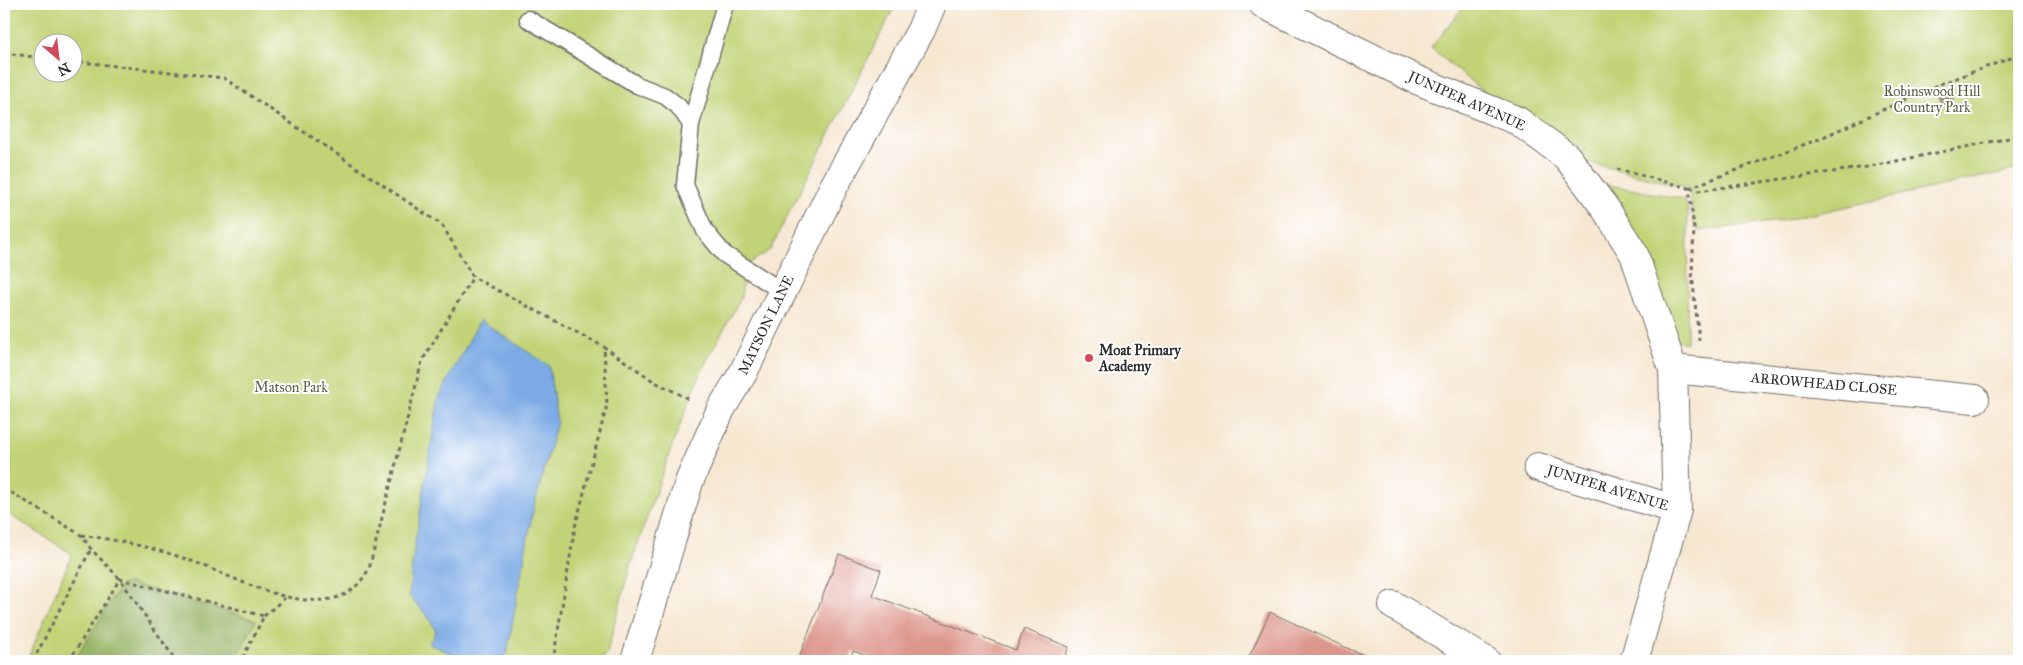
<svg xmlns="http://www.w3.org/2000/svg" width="2023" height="665" viewBox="0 0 2023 665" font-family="'IM FELL Great Primer',serif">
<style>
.green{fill:#c1d376;stroke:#767f50;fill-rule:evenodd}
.forest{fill:#98b567;stroke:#627049}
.water{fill:#7baae5;stroke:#536a88}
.building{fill:#dd968c}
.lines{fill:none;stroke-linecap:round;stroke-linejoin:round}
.lane-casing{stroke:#726d65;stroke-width:19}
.street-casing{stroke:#726d65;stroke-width:30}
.path{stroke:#726d65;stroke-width:3;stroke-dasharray:4 4;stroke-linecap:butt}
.lane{stroke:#fff;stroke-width:16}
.street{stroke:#fff;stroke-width:28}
.tree{fill:#9f9b82}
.poi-dot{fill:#d1495b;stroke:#fff;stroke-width:2}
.labels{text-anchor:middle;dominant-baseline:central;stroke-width:4;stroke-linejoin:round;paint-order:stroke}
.park-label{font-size:14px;fill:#585d42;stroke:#fff}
.street-label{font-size:14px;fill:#2b2b2b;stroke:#fff}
.poi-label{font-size:14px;font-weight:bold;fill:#2b2b2b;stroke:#fff;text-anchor:start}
</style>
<rect width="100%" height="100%" fill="#fff"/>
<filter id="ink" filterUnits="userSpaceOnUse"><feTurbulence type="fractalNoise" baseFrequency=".02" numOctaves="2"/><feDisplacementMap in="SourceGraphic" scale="10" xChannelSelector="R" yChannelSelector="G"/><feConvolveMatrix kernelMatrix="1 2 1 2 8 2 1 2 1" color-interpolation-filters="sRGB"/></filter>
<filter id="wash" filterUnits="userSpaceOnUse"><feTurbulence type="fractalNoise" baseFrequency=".0096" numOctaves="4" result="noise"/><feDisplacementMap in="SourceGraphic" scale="20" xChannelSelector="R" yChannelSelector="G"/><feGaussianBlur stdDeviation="1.12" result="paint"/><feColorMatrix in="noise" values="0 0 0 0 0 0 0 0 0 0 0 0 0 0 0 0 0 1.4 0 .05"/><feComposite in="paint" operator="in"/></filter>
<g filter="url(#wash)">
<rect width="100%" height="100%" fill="#f6e7d1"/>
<path class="green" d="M4 4H896L770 250 744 267 741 298 702 369 673 443 630 566 607 653 602 661H27L72 554 4 511ZM42 42H72V72H42Z
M1466 4H2019V169L1780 221 1698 231 1697 228H1694L1689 188 1567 157 1586 149 1518 121 1431 48Z
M1603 184 1684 199 1688 210 1687 343 1678 341Z"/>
<path class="forest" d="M128 583 256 620 236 661H74L121 585Z"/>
<path class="water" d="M480 320 549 366 557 422 533 510 507 653 503 661H469L429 644 436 631 427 615 409 596 413 556 439 397Z"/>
<g id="blocks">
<path class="building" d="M839 554 881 570 872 595 1016 650 1024 629 1069 647 1063 661H881L853 651 849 661 798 660Z
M1270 612 1338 644 1377 661H1297L1289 657 1287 661H1258L1249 657Z"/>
</g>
</g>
<g filter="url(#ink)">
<use href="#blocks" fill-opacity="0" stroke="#726d65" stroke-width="1"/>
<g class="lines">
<g class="lane-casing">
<path id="lane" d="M725 4 691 124 685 185 705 231 724 254 783 292
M528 19 637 85 665 96 678 106 691 124"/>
</g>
<g class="street-casing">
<path id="street" d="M1263 4 1417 80 1518 121 1567 157 1605 208 1634 254 1673 369 1677 510 1634 661
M1673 369 1975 399
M1538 467 1677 510
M1393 605 1486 661
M635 661 689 482 721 409 743 373 834 186 921 30 932 4"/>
</g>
<path class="path" d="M4 53 42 58
M72 61 224 78 442 225 473 277 604 347 655 382 691 400
M1617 169 1689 188 1694 228 1692 274 1699 340
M1689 188 1819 139 1935 86 2019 55
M1690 188 1698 191 1867 167 2019 136
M4 488 81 535 91 549 120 579 176 661
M81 535C117 540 151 547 186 559 229 574 289 610 335 598 352 594 360 583 369 569L422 361 473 277
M264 616 286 597
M33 661 91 549
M69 661 120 579 264 616 241 661
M553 661 575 527 607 405 604 347"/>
<use href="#lane" class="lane"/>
<use href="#street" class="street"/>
</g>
<circle class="tree" cx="1946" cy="97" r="8"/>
</g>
<circle class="poi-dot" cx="1089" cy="358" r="5"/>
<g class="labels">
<g class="park-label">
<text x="1932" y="91">Robinswood Hill<tspan x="1932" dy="16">Country Park</tspan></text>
<text x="291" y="387">Matson Park</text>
</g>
<g class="street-label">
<text transform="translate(1467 101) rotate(24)">JUNIPER AVENUE</text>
<text transform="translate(766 325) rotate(-64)">MATSON LANE</text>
<text transform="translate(1824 384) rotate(5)">ARROWHEAD CLOSE</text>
<text transform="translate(1608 488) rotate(17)">JUNIPER AVENUE</text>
</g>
<g class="poi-label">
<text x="1099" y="350">Moat Primary<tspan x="1099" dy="16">Academy</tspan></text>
</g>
</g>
<rect width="2023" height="665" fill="none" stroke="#fff" stroke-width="20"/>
<g transform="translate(58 58) rotate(152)"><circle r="24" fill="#ffffff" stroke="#aaaaaa"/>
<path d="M0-4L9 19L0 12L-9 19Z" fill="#d1495b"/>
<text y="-8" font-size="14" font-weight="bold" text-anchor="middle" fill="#2b2b2b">N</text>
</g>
</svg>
